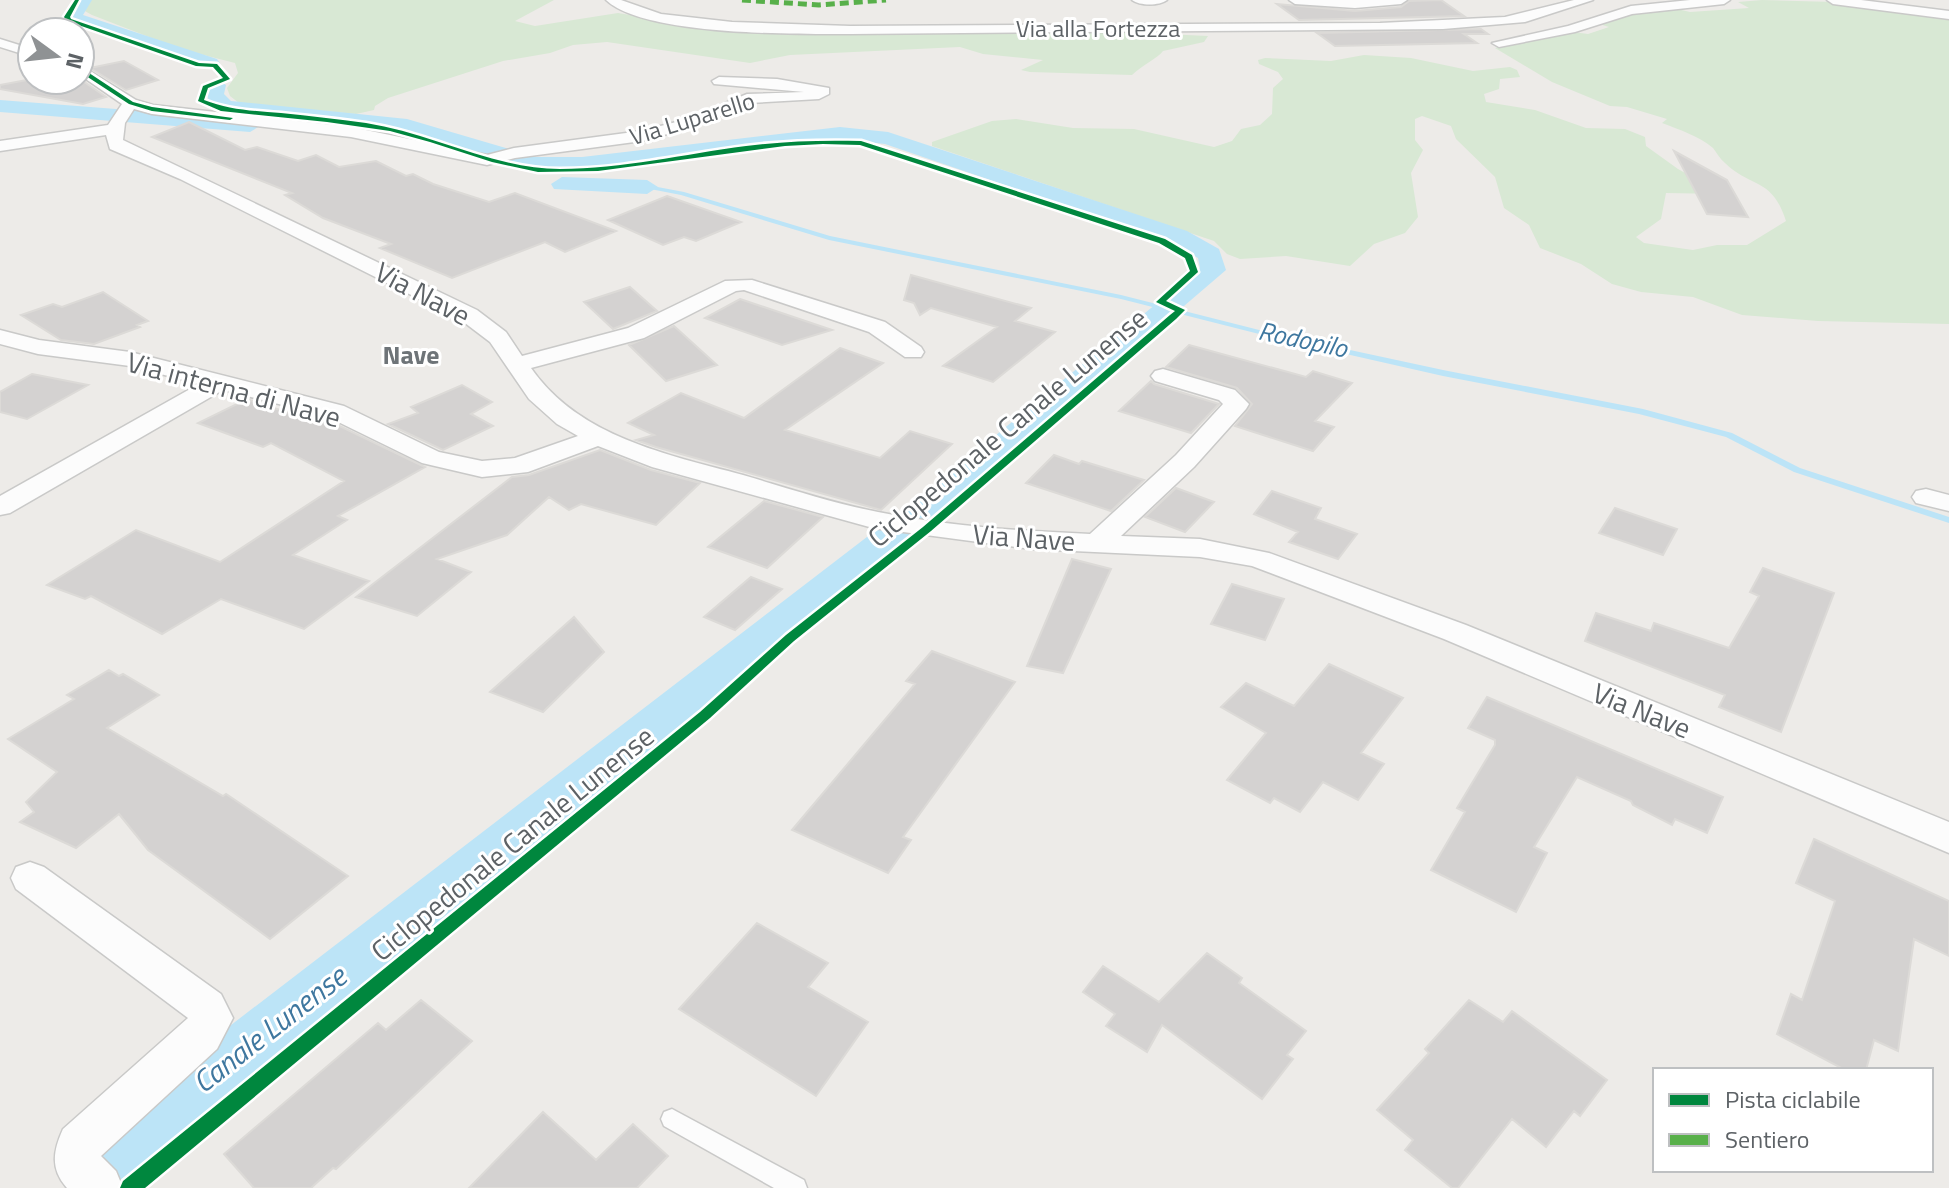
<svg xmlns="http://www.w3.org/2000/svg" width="1949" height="1188" viewBox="0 0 1949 1188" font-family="'Titillium Web',sans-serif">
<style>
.green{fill:#d8e8d4}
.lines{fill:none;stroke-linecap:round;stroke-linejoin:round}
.stream{fill:#bce4f7;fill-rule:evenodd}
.canal{fill:#bce4f7;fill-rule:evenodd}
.building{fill:#d4d2d1;stroke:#dcdad7;stroke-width:2}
.service-casing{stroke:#c9c9c8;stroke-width:3}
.minor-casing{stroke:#c9c9c8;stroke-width:3}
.service{fill:#fcfcfc;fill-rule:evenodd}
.minor{fill:#fcfcfc;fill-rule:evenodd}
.quiet{stroke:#58b04a;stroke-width:5;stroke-dasharray:9 5;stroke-linecap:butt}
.cycleway-casing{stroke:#fff;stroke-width:5}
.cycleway{fill:#00873e;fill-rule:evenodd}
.labels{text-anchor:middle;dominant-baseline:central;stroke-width:6;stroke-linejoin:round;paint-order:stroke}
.far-street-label{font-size:24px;fill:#5d6266;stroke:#fff}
.far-water-label{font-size:26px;font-style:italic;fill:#3e779f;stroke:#fff}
.far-neighbourhood-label{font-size:26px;font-weight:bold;fill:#6e7478;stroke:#fff}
.street-label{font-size:28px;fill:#5d6266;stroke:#fff}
.water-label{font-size:30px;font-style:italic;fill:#3e779f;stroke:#fff}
</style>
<rect width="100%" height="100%" fill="#edebe8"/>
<path class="green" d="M91 0H554L515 21 535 26 618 13 733 32 774 34 1099 31 1208 36 1204 42 1163 51C1158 58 1141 66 1132 75L1030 72 1021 70 1043 60 983 54 960 47 790 55 750 63 607 42 573 45 550 53 503 61 388 98 375 106 374 110 356 114 239 103 230 96 227 88 238 73 235 63 180 49 92 15 83 10Z
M1762 0 1835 2 1949 16V324L1818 321 1742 315 1693 297 1641 292 1612 284 1581 264 1540 248 1529 225 1504 208 1495 177 1456 139 1451 126 1422 116 1415 119V140L1423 150 1411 173 1418 217 1405 233 1374 244 1350 266 1286 256 1240 259 1227 254 1214 241 932 146V142L992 121 1016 119 1073 128 1134 129 1214 147 1232 141 1241 129 1260 125 1272 114 1273 88 1283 79 1278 72 1259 64 1258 60 1265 58 1331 61 1364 55 1411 58 1473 71 1510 67 1517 70 1520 77 1500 79 1499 89 1484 94 1486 102 1535 110 1586 128 1625 129 1645 137 1646 146 1678 169 1723 194 1666 193 1661 219 1636 237 1644 243 1693 250 1717 245H1747L1786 221C1772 177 1752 189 1725 163 1720 159 1717 153 1713 148 1699 136 1680 130 1662 123L1667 119 1627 107 1610 106 1552 82 1495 48 1573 32 1588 34 1609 27 1596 23 1636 10 1665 6 1690 12 1749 8 1738 2Z"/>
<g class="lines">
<path class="stream" d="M647 185 684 192 830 236 1121 295 1271 333 1443 370 1643 409 1732 433 1800 468 1949 517V523L1794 472 1726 437 1639 414 1443 376 1271 337 1121 299 829 240 681 195 645 188V186Z"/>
<path class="canal" d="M76 0H92L83 15 217 59 220 63 217 67H205L68 20 66 17Z
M217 79 226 85 224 94 231 101 407 119 536 157H582L840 127 888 132 1187 231 1219 249 1226 270 960 498 131 1176 110 1184 89 1176 80 1155 89 1134 936 484 1200 268 1198 258 1169 241 885 144 840 139 582 169H535L405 131 220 110 212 106 206 94 210 81Z
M0 100 219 117 250 120 260 126 250 132 0 112Z
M562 177 647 180 658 187 647 194 554 189 551 184Z"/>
</g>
<path class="building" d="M1441 0 1464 16 1299 20 1277 4 1355 11 1401 7 1409 1Z
M1481 29 1488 34H1464L1477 43 1335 46 1317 33Z
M124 61 158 80 126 90 90 68Z
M32 79H80L106 97 83 104 0 89V85Z
M189 122 245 150 257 147 298 161 316 155 339 167 376 161 406 176 413 174 433 184 489 202 515 193 616 231 565 252 545 242 452 278 380 248 391 244 323 218 285 195 292 193 152 137Z
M1674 151 1727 180 1748 217 1707 214Z
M667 196 741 222 696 241 684 237 663 245 608 220Z
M911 275 1031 308 1015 321 1055 332 993 382 943 366 997 327 931 308 920 315 914 303 904 300Z
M630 287 657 311 613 329 584 302Z
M103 292 148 321 137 325 140 327 94 344 61 340 21 315 53 304 62 307Z
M740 299 832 330 782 345 705 318Z
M674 326 717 365 666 381 629 345Z
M1189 345 1306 377 1313 371 1352 383 1315 421 1334 427 1313 451 1235 426 1252 404 1237 388 1166 367Z
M840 348 883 363 785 430 880 458 910 431 952 444 881 510 656 447 636 440 654 435 628 423 681 393 744 418Z
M32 374 88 385 27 419 0 412V392Z
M1151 381 1154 384 1219 404 1191 433 1119 411Z
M462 385 492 402 471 414 493 426 443 450 388 424 418 413 411 407Z
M247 399 295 415 300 413 325 419 425 467 338 516 347 520 293 555 369 581 304 629 221 599 162 634 91 596 85 599 47 585 136 530 220 562 344 481 271 443 263 447 198 423Z
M600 450 651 470 700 483 656 525 581 504 569 510 549 497 507 535 437 559 471 572 417 616 356 597 512 477 529 475Z
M1054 455 1079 464 1082 461 1144 480 1111 511 1026 483Z
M1176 488 1214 502 1185 532 1145 517Z
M1272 491 1321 508 1315 519 1357 534 1338 559 1289 542 1298 532 1254 514Z
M764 501 823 517 767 568 708 547Z
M1615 508 1677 529 1663 555 1599 533Z
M1072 559 1111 569 1063 673 1027 666Z
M1763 568 1834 593 1781 732 1719 707 1725 695 1585 641 1596 613 1651 631 1654 623 1729 648 1759 596 1750 592Z
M751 577 782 589 735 630 704 617Z
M1232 584 1284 599 1265 640 1211 624Z
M574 617 604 652 543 712 490 692Z
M932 651 1015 682 903 837 911 840 888 873 792 830 915 684 906 681Z
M1329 664 1403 698 1361 753 1384 764 1358 800 1323 782 1300 812 1274 798 1270 803 1227 780 1266 733 1221 707 1246 683 1294 706Z
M109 670 119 676 123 674 159 695 107 728 223 796 226 794 348 876 270 939 148 850 119 814 76 848 20 822 34 812 26 802 57 772 8 739 74 699 67 695Z
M1487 697 1723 797 1707 833 1675 819 1672 825 1633 805 1631 801 1577 777 1534 847 1547 853 1516 912 1431 870 1465 812 1457 808 1495 745V740L1468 728Z
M1814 839 1949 901V956L1914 939 1898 1051 1874 1040 1866 1070H1845L1777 1034 1791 994 1802 1000 1835 901 1796 883Z
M757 923 828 963 808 987 868 1022 816 1096 679 1009Z
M1207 953 1242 978 1239 983 1306 1031 1287 1055 1293 1059 1262 1099 1162 1025 1147 1052 1106 1026 1115 1014 1083 992 1103 966 1159 1002Z
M421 1000 472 1041 336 1169 333 1168 311 1188H254L224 1154 378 1023 386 1030Z
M1469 1000 1503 1022 1512 1011 1607 1080 1580 1116 1574 1111 1546 1147 1512 1119 1458 1188H1452L1405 1150 1413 1140 1377 1110 1429 1053 1425 1049Z
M543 1112 596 1160 633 1124 668 1156 637 1188H469Z"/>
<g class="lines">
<g class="service-casing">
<path id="service" d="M672 1109 804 1180 807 1188H774L664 1126 661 1119 664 1112Z"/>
</g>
<g class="minor-casing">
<path id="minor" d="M606 0H621L661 14 732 22 850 26 1380 23 1505 17 1574 0H1593L1525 22 1443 29 850 34C796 34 644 36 606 0Z
M1132 0H1167C1159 6 1140 6 1132 0Z
M1289 0H1407L1401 4 1355 8 1295 4Z
M1690 0H1730L1724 4 1632 14 1575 32 1499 47 1492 43 1568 26 1631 6Z
M1827 0H1861L1949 11V19L1833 4Z
M0 39 32 49V57L0 47Z
M80 65 136 100 153 105 351 127 487 155 514 148 641 131 684 120 747 94 804 92 714 84 712 81 719 77 777 79 829 88V94L819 99 749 103 696 126 642 141 515 158 487 165 351 137 152 114 134 109 125 123 123 140 477 310 506 332 522 356 628 328 725 281 752 280 885 322 921 347 924 352 921 357H905L869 332 744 290 736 291 644 338 531 368C579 437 666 454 743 475 787 488 832 503 878 512 947 526 1019 531 1090 534L1176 455 1223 404 1219 400 1155 381 1151 376 1155 371 1163 369 1235 390 1249 404 1246 409 1194 467 1121 536 1200 539 1269 553 1466 625 1949 822V853L1444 639 1252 566 1200 557 1031 549 873 528 652 467 598 446 528 472 482 477 422 463 326 416 223 390 10 513 0 515V496L199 384 130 366 38 354 0 344V330L39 340 130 352 344 406 439 452 482 461 515 458 578 436 557 424 529 399 490 342 461 320 180 179 110 149 106 135 0 151V141L108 125 122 104 80 75Z
M1926 489 1949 495V511L1916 503 1912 497 1916 491Z
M30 862 44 867 221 994 233 1018 217 1049 101 1156 116 1171 123 1188H67C50 1169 53 1151 63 1129L188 1018 16 889 11 878 16 867Z"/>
</g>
<use href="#service" class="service"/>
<use href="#minor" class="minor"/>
<path class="quiet" d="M742 0 819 5 886 0"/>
<g class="cycleway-casing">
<path id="cycleway" d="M75 0H79L70 17 71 19 199 63 217 64 230 79 208 88 204 100C229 110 255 111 281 113 310 116 338 119 366 123 431 133 495 169 560 169 622 169 684 154 746 146 784 141 822 140 861 141L1165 239 1192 255 1198 272 1166 301 1185 310 1176 319 931 531 794 641 710 718 145 1188H120L123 1181 700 712 786 635 923 527 1170 315 1175 311 1156 302 1190 271 1185 258 1159 243 860 145 823 144 785 146 598 171 538 172 492 162 430 142 390 131 327 122 221 111 198 101 203 86 223 78 213 67 196 66 67 21 64 17Z
M80 67 133 102 152 107 233 118 230 120 152 111 129 104 80 72Z"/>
</g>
<use href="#cycleway" class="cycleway"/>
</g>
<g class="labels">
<g class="far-street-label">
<text x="1098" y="28">Via alla Fortezza</text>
<text transform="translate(692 118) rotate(-17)">Via Luparello</text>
</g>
<g class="far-water-label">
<text transform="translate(1303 339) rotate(12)">Rodopilo</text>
</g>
<g class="far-neighbourhood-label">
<text x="411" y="354">Nave</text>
</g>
<g class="street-label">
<text transform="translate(423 293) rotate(28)">Via Nave</text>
<text transform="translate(234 389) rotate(15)">Via interna di Nave</text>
<text transform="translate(1007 427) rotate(-40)">Ciclopedonale Canale Lunense</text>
<text transform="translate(1024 537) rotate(4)">Via Nave</text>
<text transform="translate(1642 710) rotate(22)">Via Nave</text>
<text transform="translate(512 843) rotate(-39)">Ciclopedonale Canale Lunense</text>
</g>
<g class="water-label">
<text transform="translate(269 1029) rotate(-38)">Canale Lunense</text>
</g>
</g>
<rect x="1653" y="1068" width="280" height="104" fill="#ffffff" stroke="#bec0c2" stroke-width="2"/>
<rect x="1669" y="1094" width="40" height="12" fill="#00873e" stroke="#bec0c2" stroke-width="2"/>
<text x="1725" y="1108" font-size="24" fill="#5d6266">Pista ciclabile</text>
<rect x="1669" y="1134" width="40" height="12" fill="#58b04a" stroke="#bec0c2" stroke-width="2"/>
<text x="1725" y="1148" font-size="24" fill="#5d6266">Sentiero</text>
<g transform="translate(56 56) rotate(105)"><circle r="38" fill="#ffffff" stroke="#bec0c2" stroke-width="2"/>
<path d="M0-6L14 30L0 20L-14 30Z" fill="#8f9294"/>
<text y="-12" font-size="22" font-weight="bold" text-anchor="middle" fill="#5d6266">N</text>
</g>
</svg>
